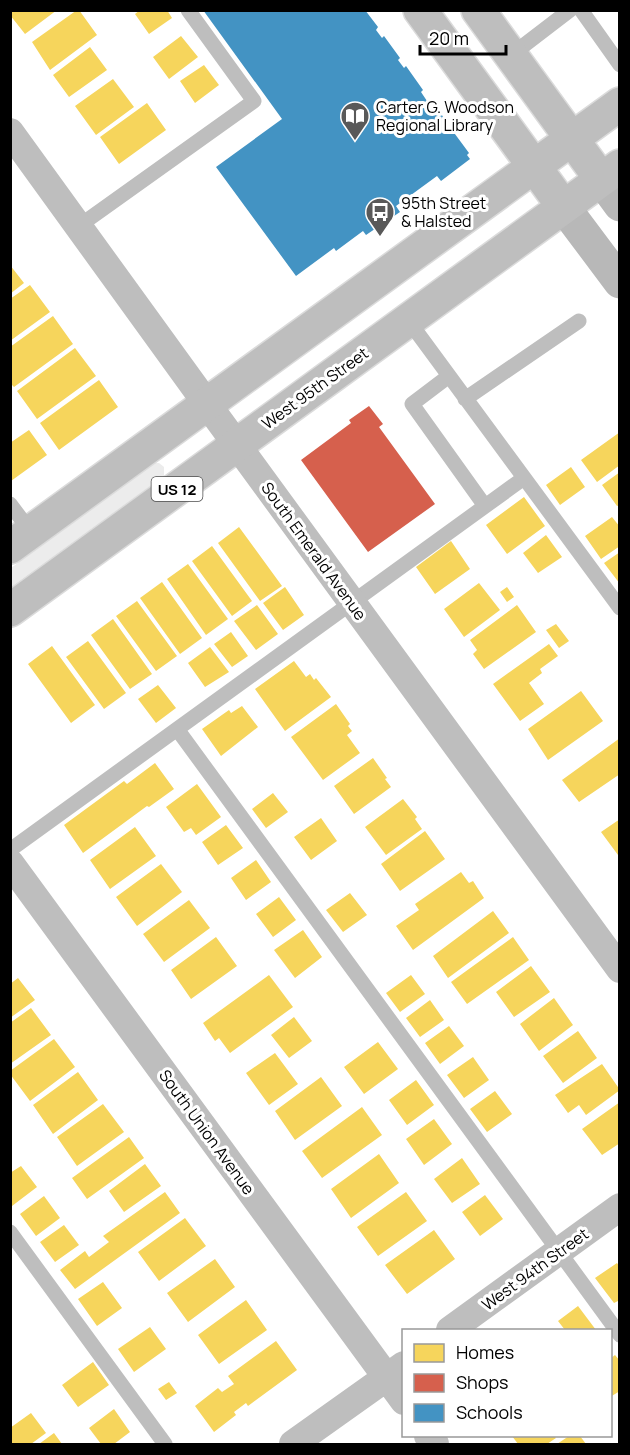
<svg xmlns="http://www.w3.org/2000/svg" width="630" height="1455" viewBox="0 0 630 1455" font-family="Manrope,sans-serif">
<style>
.green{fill:#ececec}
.homes{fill:#f6d55c}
.shops{fill:#d6604d}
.schools{fill:#4393c3}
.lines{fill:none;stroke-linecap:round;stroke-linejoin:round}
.primary-casing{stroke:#dbdbdb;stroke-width:36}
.service{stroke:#bebebe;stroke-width:15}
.minor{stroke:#bebebe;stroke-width:28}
.secondary{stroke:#b8b8b8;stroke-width:33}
.primary{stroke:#bebebe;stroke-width:33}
.labels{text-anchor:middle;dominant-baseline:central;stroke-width:6;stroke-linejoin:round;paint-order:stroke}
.shield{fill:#fff;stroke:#4c4c4c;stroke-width:1.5}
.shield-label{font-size:15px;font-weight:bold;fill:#000}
.poi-label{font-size:16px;fill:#000;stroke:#fff;text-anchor:start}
.street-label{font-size:16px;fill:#000;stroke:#fff}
</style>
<rect width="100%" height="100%" fill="#fff"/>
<path class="green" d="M155 463H159L164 467V476L11 587V568Z"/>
<path class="homes" d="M10 10H57L25 34 10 15Z
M77 10H79L97 35 50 70 32 42Z
M140 10H167L172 18 149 34 135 14Z
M181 36 198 57 169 79 153 57Z
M90 47 107 70 69 97 53 75Z
M204 65 219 85 195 103 180 81Z
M113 79 134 107 96 135 75 106Z
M147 103 166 130 119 164 100 137Z
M10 265 24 283 10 294Z
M30 285 50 312 10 341V299Z
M53 316 73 344 14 387 10 383V347Z
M75 348 96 376 37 419 17 391Z
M99 380 118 407 59 450 40 423Z
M29 430 47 455 11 481 10 443Z
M620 432V465L597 482 581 460Z
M571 467 585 487 560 505 546 485Z
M620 472V505L617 506 602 485Z
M524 497 545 526 507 554 486 525Z
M612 517 620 527V546L601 559 585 536Z
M239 527 282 586 260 601 218 543Z
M546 535 562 557 538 573 523 553Z
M451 541 470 569 435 594 416 567Z
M212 546 252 601 232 616 192 561Z
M620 552V584L604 563Z
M188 564 228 619 206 635 167 579Z
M162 582 202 638 180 654 140 598Z
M479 583 500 610 464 637 444 609Z
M285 587 304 615 283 630 263 603Z
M507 587 514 597 507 602 500 592Z
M137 601 177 656 156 671 116 616Z
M257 605 278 634 256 650 234 621Z
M517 605 536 632 484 669 473 654 477 650 470 640Z
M113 619 152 674 130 689 91 635Z
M556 624 569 641 559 648 546 630Z
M231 632 248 656 232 667 214 644Z
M88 641 126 693 104 709 66 657Z
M549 644 558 656 540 669 542 673 529 683 544 704 520 721 493 684Z
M52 646 95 705 71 723 28 664Z
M210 647 229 672 205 687 188 663Z
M294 661 306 677 310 674 314 680 316 678 331 697 285 731 255 689Z
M158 685 176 708 156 723 138 699Z
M581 691 603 721 548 760 528 729Z
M336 704 350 724 348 726 352 731 347 735 360 753 323 780 291 737Z
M242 706 258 727 221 756 202 729 229 710 231 713Z
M620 738V774L579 802 562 780Z
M373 758 387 778 385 779 391 787 354 814 334 786Z
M155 763 174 789 149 807 147 806 83 853 64 825 124 781 127 784Z
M197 784 221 817 196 835 191 828 184 832 166 807Z
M273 793 288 812 266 828 252 809Z
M403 799 417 817 415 819 422 829 386 855 365 827Z
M321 818 337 841 311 860 294 837Z
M620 819V854L618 855 601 832Z
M226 825 243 848 218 865 202 842Z
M135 827 156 856 110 889 90 860Z
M425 831 445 859 400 891 381 864Z
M256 860 271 882 246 900 231 878Z
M161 864 182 892 137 926 116 897Z
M461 872 469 883 473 881 484 898 413 950 396 926 419 910 415 904Z
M350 893 367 915 343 932 326 910Z
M279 897 296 920 273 937 256 914Z
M189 900 210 928 164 962 143 934Z
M493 911 509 933 448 978 433 956Z
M303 930 322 957 295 978 274 950Z
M216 937 237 966 191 999 171 970Z
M513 937 529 960 467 1004 451 982Z
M531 966 550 992 514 1017 496 992Z
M269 975 293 1007 230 1053 219 1038 215 1041 203 1023Z
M411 975 425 994 400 1012 386 993Z
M18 978 35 1000 10 1018V984Z
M554 998 573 1025 539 1051 520 1024Z
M430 1000 444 1020 420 1037 406 1018Z
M31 1008 51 1035 10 1064V1023Z
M294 1017 312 1041 289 1058 271 1035Z
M449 1026 464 1046 440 1064 425 1043Z
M578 1031 597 1058 563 1083 543 1056Z
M54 1039 75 1067 30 1101 10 1074V1071Z
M378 1042 398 1069 364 1094 344 1067Z
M275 1053 298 1084 269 1105 246 1073Z
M473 1057 489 1080 464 1098 447 1075Z
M602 1064 620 1090 586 1115 579 1105 568 1113 555 1095Z
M78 1072 98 1100 53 1134 33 1105Z
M321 1077 342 1106 295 1140 275 1111Z
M416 1080 434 1105 407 1125 389 1100Z
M495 1091 512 1114 487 1132 470 1109Z
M620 1102V1143L602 1155 582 1129Z
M103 1104 124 1132 77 1166 57 1137Z
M362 1107 382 1135 322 1178 302 1151Z
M434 1119 452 1144 424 1165 406 1139Z
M129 1137 144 1158 87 1199 72 1178Z
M379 1154 399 1183 351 1218 331 1189Z
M462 1158 480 1184 452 1203 434 1179Z
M145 1164 161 1186 124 1212 109 1191Z
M21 1166 37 1187 12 1206 10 1204V1173Z
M165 1192 180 1213 75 1289 60 1270 85 1251 89 1257 109 1242 103 1236Z
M406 1192 427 1221 378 1256 357 1227Z
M485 1195 503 1219 480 1236 462 1212Z
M44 1196 60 1218 36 1236 20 1214Z
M185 1218 206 1246 159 1281 138 1252Z
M64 1225 79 1245 55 1262 40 1242Z
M434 1230 455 1259 407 1294 385 1265Z
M215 1259 235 1287 188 1322 167 1293Z
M617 1263 620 1267V1300L614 1303 595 1278Z
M103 1282 122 1308 97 1326 78 1299Z
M246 1300 267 1330 219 1364 198 1335Z
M578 1306 596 1330H565L558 1321Z
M150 1327 166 1349 134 1372 118 1349Z
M276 1341 297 1370 248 1406 246 1403 234 1412 236 1415 214 1432 195 1406 218 1388 222 1392 234 1384 228 1376Z
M615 1355 620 1361V1391L610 1397V1359Z
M93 1362 109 1385 78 1407 62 1385Z
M169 1382 177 1393 166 1400 158 1389Z
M114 1409 130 1432 114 1444H101L89 1428Z
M31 1413 46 1433 31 1444H10V1428Z
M54 1433 62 1444H39Z
M512 1436H554L556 1438 547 1444H518Z
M569 1436H580L586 1444H557Z"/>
<path class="shops" d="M369 406 383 424 379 427 435 504 368 552 301 460 351 423 349 420Z"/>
<path class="schools" d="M203 10H365L378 27 376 30 382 38 384 36 400 58 398 60 404 68 406 66 423 90 421 92 427 101 430 99 447 122 444 124 449 132 452 130 469 153 467 155 470 159 441 181 437 176 396 206 400 212 366 235 363 231 336 251 334 248 296 276 216 167 282 119Z"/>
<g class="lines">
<g class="primary-casing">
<path id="primary" d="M420 10 563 206
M478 10 601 179
M10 547 620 104
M10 610 620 166"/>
</g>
<path class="service" d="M581 10 620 65
M510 56 570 10
M79 226 254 101 188 10
M408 320 620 608
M449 376 412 404 485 506
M465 399 579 321
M10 504 31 532
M177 729 620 1335
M10 850 524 478
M10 1232 165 1444"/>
<path class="minor" d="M10 132 207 404 620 969
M10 863 404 1401
M450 1330 620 1207
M428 1436 435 1444
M293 1444 404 1365"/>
<path class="secondary" d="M601 179 620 205
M563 206 620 282"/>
<use href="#primary" class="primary"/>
</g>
<defs>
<g id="library-pin" transform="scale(1.5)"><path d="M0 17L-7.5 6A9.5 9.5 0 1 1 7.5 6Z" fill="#595959" stroke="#fff"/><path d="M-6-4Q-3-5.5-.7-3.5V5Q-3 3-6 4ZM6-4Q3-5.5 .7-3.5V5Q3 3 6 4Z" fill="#fff"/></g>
<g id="bus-pin" transform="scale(1.5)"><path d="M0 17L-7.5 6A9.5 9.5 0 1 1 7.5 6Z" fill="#595959" stroke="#fff"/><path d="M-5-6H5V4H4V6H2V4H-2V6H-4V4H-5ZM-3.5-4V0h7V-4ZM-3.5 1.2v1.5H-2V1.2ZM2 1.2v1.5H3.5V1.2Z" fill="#fff"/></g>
</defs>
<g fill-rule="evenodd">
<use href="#library-pin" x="355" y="116"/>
<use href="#bus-pin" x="380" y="212"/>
</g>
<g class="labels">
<rect class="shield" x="151.5" y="477" width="51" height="24" rx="4.5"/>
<g class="shield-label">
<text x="177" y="489">US 12</text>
</g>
<g class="poi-label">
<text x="376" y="107">Carter G. Woodson<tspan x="376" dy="18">Regional Library</tspan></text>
<text x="401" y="203">95th Street<tspan x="401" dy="18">&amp; Halsted</tspan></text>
</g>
<g class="street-label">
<text transform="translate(315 388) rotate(-36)">West 95th Street</text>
<text transform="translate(314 551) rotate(54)">South Emerald Avenue</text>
<text transform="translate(207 1132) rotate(54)">South Union Avenue</text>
<text transform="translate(535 1269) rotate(-36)">West 94th Street</text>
</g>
</g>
<rect width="630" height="1455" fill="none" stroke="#000000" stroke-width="24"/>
<rect x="402" y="1329" width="210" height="108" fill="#ffffff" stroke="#999999" stroke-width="1.5"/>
<rect x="414" y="1344" width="30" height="18" fill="#f6d55c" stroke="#999999" stroke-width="1.5"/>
<text x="456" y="1359" font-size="18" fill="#000000">Homes</text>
<rect x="414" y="1374" width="30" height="18" fill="#d6604d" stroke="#999999" stroke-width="1.5"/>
<text x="456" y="1389" font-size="18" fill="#000000">Shops</text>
<rect x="414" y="1404" width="30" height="18" fill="#4393c3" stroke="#999999" stroke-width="1.5"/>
<text x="456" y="1419" font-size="18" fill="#000000">Schools</text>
<path d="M420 45v9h86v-9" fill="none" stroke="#000000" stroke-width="3"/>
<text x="429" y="45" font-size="18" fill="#000000" stroke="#ffffff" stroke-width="4.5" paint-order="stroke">20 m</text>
</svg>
